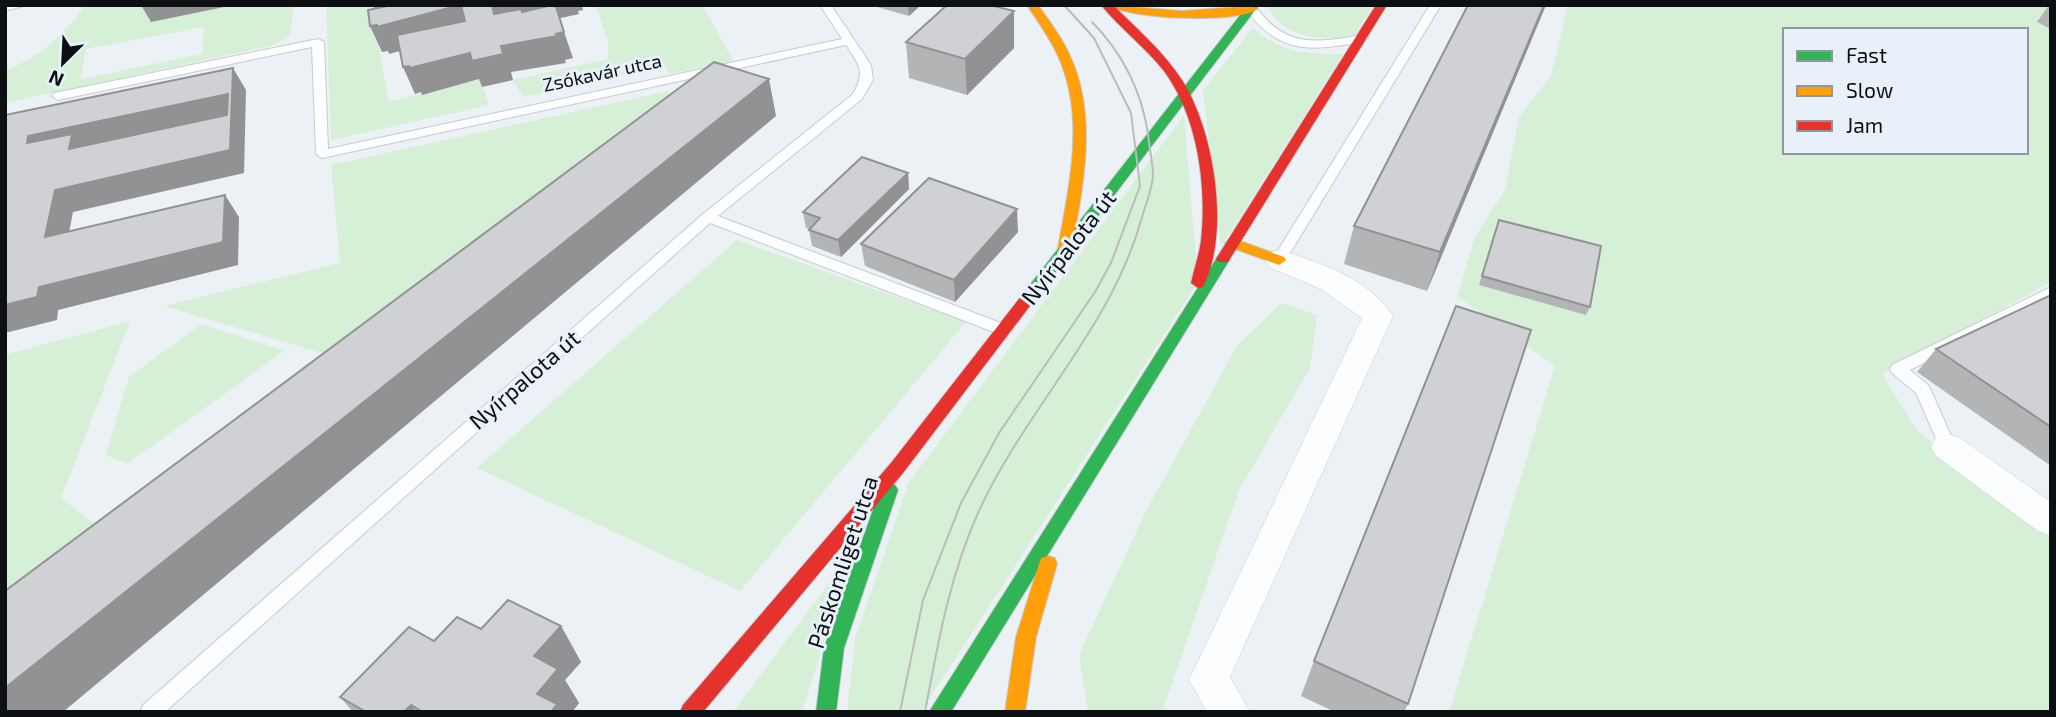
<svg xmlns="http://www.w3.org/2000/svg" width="2056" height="717" viewBox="0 0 2056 717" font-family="'Exo 2',sans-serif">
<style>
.green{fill:#d6efd7;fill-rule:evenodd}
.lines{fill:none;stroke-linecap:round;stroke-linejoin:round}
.lane-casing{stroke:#c7cbcf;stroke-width:2}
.street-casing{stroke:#c7cbcf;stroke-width:1}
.fast-casing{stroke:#c7cbcf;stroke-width:2}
.slow-casing{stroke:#c7cbcf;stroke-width:2}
.jam-casing{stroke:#c7cbcf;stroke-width:2}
.lane{fill:#fcfdfe;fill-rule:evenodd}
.street{fill:#fcfdfe;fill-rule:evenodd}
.fast{fill:#30b455;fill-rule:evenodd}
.slow{fill:#ff9f0a;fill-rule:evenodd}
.jam{fill:#e5322d;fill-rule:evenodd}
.tram{stroke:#bbbbbd;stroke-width:2}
.wall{fill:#b3b4b6}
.shaded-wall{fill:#929294}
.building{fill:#d0d1d4;stroke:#929294;stroke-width:2;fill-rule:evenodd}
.labels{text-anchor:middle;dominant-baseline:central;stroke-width:6;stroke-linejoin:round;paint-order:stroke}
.far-street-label{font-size:19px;fill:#0d1013;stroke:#e8f1fa}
.street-label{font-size:23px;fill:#0d1013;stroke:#e8f1fa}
</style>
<rect width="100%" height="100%" fill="#ecf1f6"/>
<path class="green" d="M86 5H290L293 7 290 36 274 45 5 103V70C40 59 64 33 86 5ZM204 27 202 54 81 79 86 49Z
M326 5H371L389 102 480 79 489 105 331 140Z
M596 5H703L733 61 669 74 665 66 523 97 513 80 608 59V42Z
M1271 5H1373L1353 38C1321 39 1285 40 1269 8Z
M1568 5H2051V282L1882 374 1918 432 2051 526V712H1449L1555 366 1457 296 1475 237 1505 190 1519 117 1551 76ZM1785 30H2026V152H1785Z
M1253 28C1278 52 1309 55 1343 54L1221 247 1203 90Z
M668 91 671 103 342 359 164 306 340 263 331 165Z
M1184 115 1198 282 921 712H847L855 639 909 482Z
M737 240 966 322 740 591 477 468Z
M1281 303 1317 315 1310 368 1239 490 1162 712H1088L1079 655 1147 509 1237 346Z
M130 321 61 498 110 535 5 613V355Z
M201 324 284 351 127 464 106 455 129 377Z
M852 552 802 712H733Z"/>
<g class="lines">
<g class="lane-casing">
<path id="lane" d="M5 5H27L5 11Z
M820 5H831L871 65 873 80 862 99 718 216 1009 326 1012 330 1009 334H999L710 223 165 712H140L143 705 703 214 853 94C866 71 859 65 846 45L322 158 316 154 312 47 58 100 52 96 54 93 318 39 324 42 328 149 842 39Z
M1430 5H1441L1284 263H1274L1272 260Z
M1248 7H1256C1285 48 1317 43 1362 35L1368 38C1360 44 1347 44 1336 46 1296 52 1270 43 1246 9Z
M2051 287V298L1910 370 1929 386 1956 447 1954 452H1942L1916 393 1892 373 1890 369 1892 365Z"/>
</g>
<g class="street-casing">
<path id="street" d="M1279 250C1318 261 1371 280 1393 316L1230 677 1250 712H1207L1189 680 1362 318 1321 289 1269 267 1265 260 1269 253Z
M1948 434 1960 438 2051 502V536L2038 531 1936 456 1931 447 1936 438Z"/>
</g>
<g class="fast-casing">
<path id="fast" d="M1248 5H1259L1029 307H1019L1016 303 1019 299Z
M1223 254 1230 259 951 712H929L1218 256Z
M889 483 895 485 898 490 844 648 836 712H816L824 648 880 490 883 485Z"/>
</g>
<g class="slow-casing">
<path id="slow" d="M1027 5H1038C1049 21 1062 37 1070 56 1098 116 1083 185 1072 248L1065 253 1058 248C1069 185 1086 117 1058 56 1050 38 1038 22 1027 5Z
M1108 5 1182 11 1252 6 1258 9C1237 24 1129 19 1108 5Z
M1232 238 1284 257 1286 260 1279 265 1227 246 1225 243Z
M1048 556 1055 558 1057 564 1036 637 1025 712H1005L1016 637 1039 564 1041 558Z"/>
</g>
<g class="jam-casing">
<path id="jam" d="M1101 5H1113C1137 29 1163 51 1182 80 1214 130 1231 232 1203 287L1198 288 1191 283C1194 269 1199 255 1201 241 1207 186 1198 117 1164 71 1145 47 1120 28 1101 5Z
M1376 5H1387L1228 262H1218L1216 259Z
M1024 298 1029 299 1032 303 1029 307 903 473 703 712H680L683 705 891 463 1019 299Z"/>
</g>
<use href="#lane" class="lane"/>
<use href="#street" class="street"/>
<use href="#fast" class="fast"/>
<use href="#slow" class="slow"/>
<use href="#jam" class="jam"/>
<path class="tram" d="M900 712 923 600 961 503 999 433 1095 292 1111 263 1140 186 1131 113 1094 38 1064 5
M925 712C938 643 949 578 978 513 1025 409 1112 328 1142 217 1146 204 1152 189 1153 176 1153 162 1149 147 1148 134 1142 92 1122 52 1092 22"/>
</g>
<path class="wall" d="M870 5H921L909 16Z
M1546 5 1427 291 1344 264 1354 226Z
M2049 5H2051V29L2037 22Z
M1014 11V48L967 95 909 78 906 42Z
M908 173 909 189 841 257 812 246 809 229 806 228 803 212Z
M1499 220 1590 307 1586 315 1479 285Z
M1018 232 955 302 865 266 861 244Z
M2051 295V466L1917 372 1936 349Z
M561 626 581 662 565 680 579 703 572 712H353L340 697 434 641 481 629Z
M1314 661 1408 704 1404 712H1335L1301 696Z"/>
<path class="shaded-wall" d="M141 5H234L151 22Z
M373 5H427L377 15Z
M461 5 471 31 389 54 388 51 382 52 370 26Z
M492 5H547L551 17 504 40Z
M547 5H582L583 10 578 11 579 14 552 20Z
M908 5H921L909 16Z
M1544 5H1546L1427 291 1440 252Z
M1014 11V48L967 95 965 59Z
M564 32 573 58 565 60 556 34Z
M557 36 566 63 511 72 513 80 482 87 479 79 422 95 421 92 415 94 403 67 501 46Z
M233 68 246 90 244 173 73 212 64 259 45 237 55 190 88 156 27 143 28 136Z
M769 79 776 116 63 712H5V688Z
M908 173 909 189 841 257 838 240Z
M225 195 239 217 238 265 58 310 57 320 5 333V305Z
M1017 209 1018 232 955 302 954 280Z
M561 626 581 662 565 680 579 703 572 712H548L537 694 534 656Z
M411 705 416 712H404Z"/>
<path class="building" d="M392 5H460L377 27V25L370 26 368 10Z
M461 5H492L494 14 521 9 522 12 552 5 556 7 564 32 556 34 557 36 501 46 503 54 472 61 470 53 410 68 409 66 403 67 397 35 465 21Z
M947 5H990L1014 11 965 59 906 42Z
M1468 5H1544L1440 252 1354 226Z
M714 62 769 79 5 688V591Z
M233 68 230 150 55 190 45 237 225 195 223 242 39 287 37 297 5 305V115ZM228 94 227 115 69 149 72 134 27 143 28 136Z
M862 157 908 173 838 240 809 230 820 218 803 212Z
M929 178 1017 209 954 280 861 244Z
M1499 220 1601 246 1590 307 1482 276Z
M2051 295V427L1936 349Z
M1456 306 1531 330 1408 704 1314 661Z
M508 600 561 626 534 656 558 669 537 694 557 704 551 712H423L411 705 404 712H366L340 697 409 627 434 641 457 617 481 629Z"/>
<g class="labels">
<g class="far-street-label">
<text transform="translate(602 72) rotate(-12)">Zsókavár utca</text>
</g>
<g class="street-label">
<text transform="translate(1068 247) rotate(-52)">Nyírpalota út</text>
<text transform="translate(524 379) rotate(-41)">Nyírpalota út</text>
<text transform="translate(842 562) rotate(-72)">Páskomliget utca</text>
</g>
</g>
<rect width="2056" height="717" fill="none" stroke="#0d1013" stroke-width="14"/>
<rect x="1783" y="28" width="245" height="126" fill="#e8f1fa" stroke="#90979e" stroke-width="2"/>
<rect x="1797" y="51" width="35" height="10" fill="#30b455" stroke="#90979e" stroke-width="2"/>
<text x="1846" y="63" font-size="21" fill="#0d1013">Fast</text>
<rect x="1797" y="86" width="35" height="10" fill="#ff9f0a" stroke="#90979e" stroke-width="2"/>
<text x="1846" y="98" font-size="21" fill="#0d1013">Slow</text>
<rect x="1797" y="121" width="35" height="10" fill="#e5322d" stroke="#90979e" stroke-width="2"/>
<text x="1846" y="133" font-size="21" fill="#0d1013">Jam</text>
<g transform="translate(63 63) rotate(204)" stroke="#e8f1fa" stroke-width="5" paint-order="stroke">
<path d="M0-5L12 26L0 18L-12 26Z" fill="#0d1013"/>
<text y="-10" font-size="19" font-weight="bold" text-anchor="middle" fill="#0d1013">N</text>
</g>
</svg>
